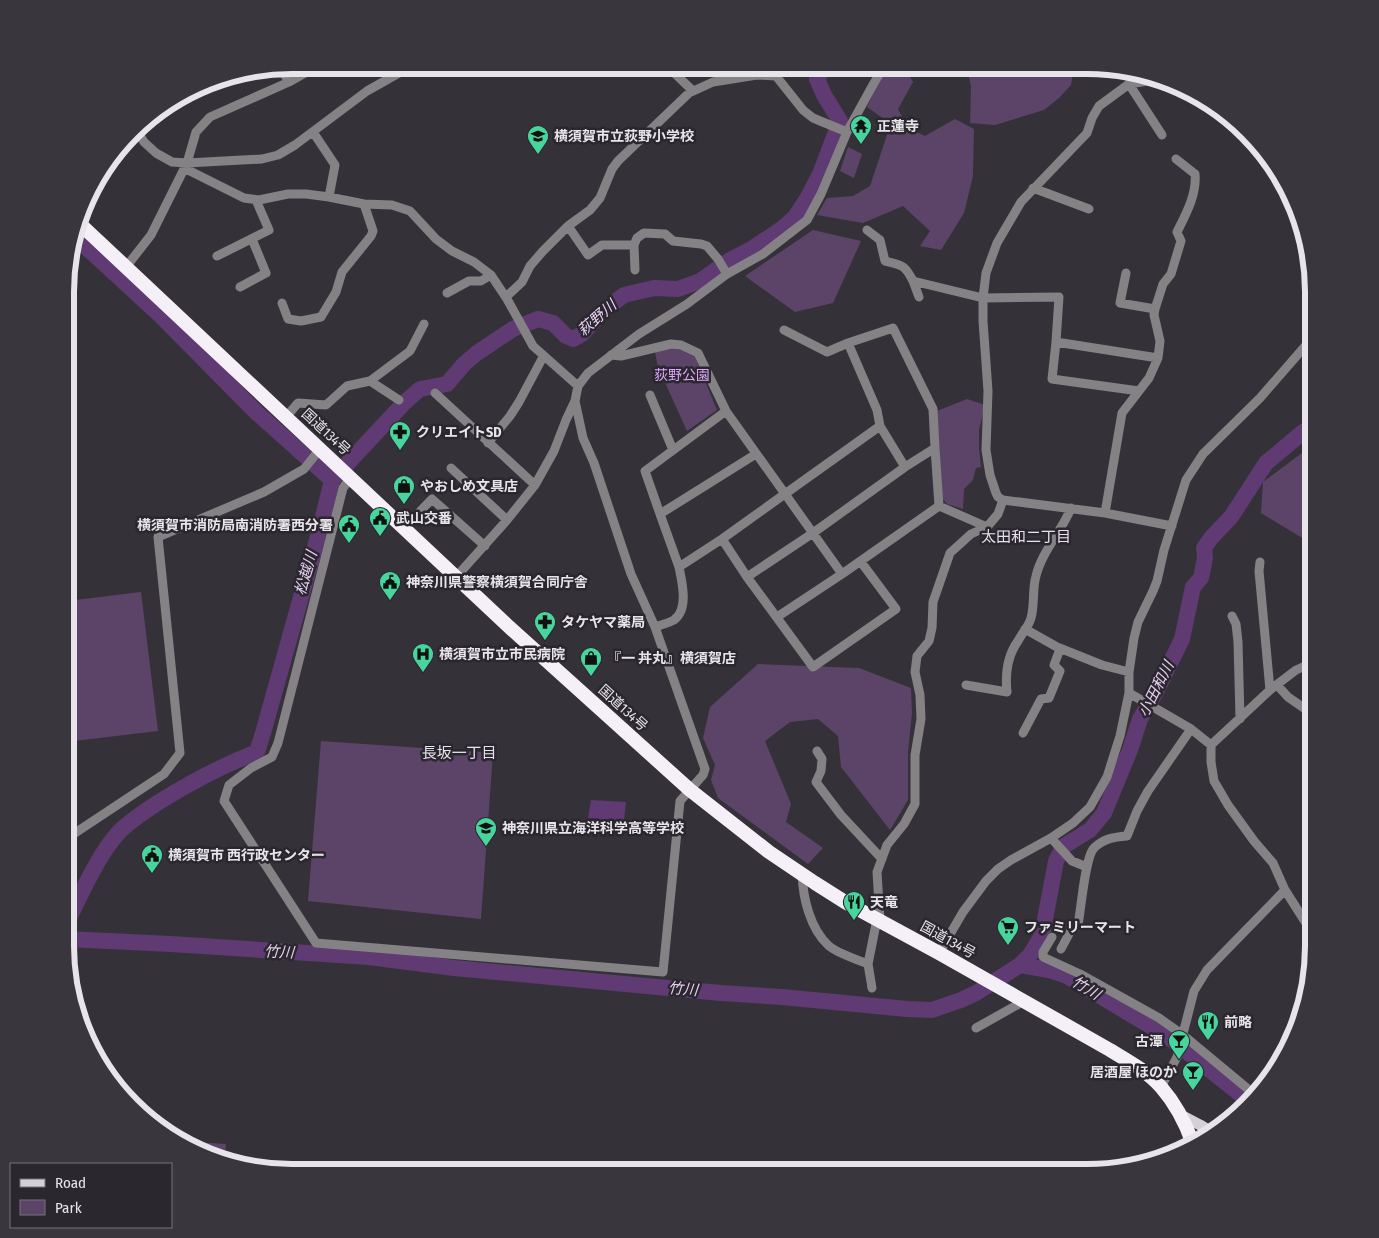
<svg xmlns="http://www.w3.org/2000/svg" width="1379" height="1238" viewBox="0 0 1379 1238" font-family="'Fira Sans Condensed','Noto Sans JP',sans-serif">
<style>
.green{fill:#5c4469}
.water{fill:#5f3a73}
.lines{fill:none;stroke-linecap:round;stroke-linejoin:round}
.river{stroke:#5f3a73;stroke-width:16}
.minor{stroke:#848285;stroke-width:9}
.major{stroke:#d5d0d7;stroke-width:11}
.highway{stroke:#f5eff8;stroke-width:14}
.labels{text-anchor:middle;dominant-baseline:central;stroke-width:5;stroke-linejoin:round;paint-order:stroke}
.poi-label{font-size:14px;font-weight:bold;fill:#e8e5ea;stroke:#2b272e;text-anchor:start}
.park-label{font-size:14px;fill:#dea7fc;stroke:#2b272e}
.street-label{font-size:14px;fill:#e8e5ea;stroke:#2b272e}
.water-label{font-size:15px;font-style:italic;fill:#e6d0f3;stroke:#2b272e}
.neighbourhood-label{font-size:15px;fill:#e6e1ea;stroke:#2b272e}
.rim{fill:none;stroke:#e8e5ea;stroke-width:6}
</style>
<rect width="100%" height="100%" fill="#353138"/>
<path class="green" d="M890 65H903L913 82 898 109 908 128 925 136 955 119 974 129 973 176 964 213 941 250 920 246 930 231 903 206 863 223 817 215 827 198 853 196 870 186 887 135 884 119 867 107 877 86Z
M966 65H1016L1042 73 1068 67 1073 73 1071 85 1059 98 1044 110 995 125 970 123 971 86Z
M848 147 862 154 854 178 840 171Z
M813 230 861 241 833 303 795 312 745 276Z
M671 348 682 350 695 357 717 410 687 431 658 367 655 352Z
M967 399 985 405 979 430V448L981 467 976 468 973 480 964 489 963 509 947 504 942 498 937 411Z
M1314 444V545L1261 513 1263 482Z
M141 592 158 731 74 741 67 679V601Z
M758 664 859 668 911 688 912 713 908 752V800L890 830 841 767 838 736 818 719 790 722 765 741 791 804 786 822 823 848 808 864 718 798 711 780 715 765 703 738 710 707Z
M321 741 493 753 481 919 308 901Z
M194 1142 226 1144 225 1158 194 1150Z"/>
<path class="water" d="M591 800 626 802 624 821 588 818Z"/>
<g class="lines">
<path class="river" d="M332 480 405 402 420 389 447 384 464 364 477 353 513 329 538 319 553 323 566 336 573 339 582 334 602 312 624 295 654 288 678 289 700 281 730 260 753 248 783 228 795 217 807 199 820 174 840 121 824 95 817 79 826 65
M66 924C81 895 97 856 119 832 130 821 145 811 159 802 191 782 221 766 257 752L263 733 320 529 332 480 257 413 160 315 74 236
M66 939 171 944 369 957 454 968 721 993 782 997 907 1009 932 1010 961 1000 976 993 1020 965 1030 955 1042 935 1056 861 1064 846 1090 830 1104 813 1130 750 1140 719 1156 692 1182 639 1193 587 1201 578 1205 558 1204 548 1211 538 1231 517 1266 463 1303 432 1314 425
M1020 965 1049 970 1065 975 1110 1002 1167 1036 1249 1101"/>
<path class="minor" d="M666 65 693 91
M280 67 289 82
M776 76 785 71 790 65
M1129 84 1162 135
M136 129 144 142 156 153 172 162 187 163 262 159 278 155 295 145 367 91 413 65
M313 132 335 165 329 197
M847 132 874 83 885 65
M184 168 244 198 259 200 288 194H306L329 197 364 204 392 205 410 211 436 239 452 251 474 262 491 275 507 299 533 346 578 386
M1033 188 1089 209
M568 226 588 255 602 245H634L637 238 644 233 665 234 673 241 701 244 707 246 718 259 727 274
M867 230 880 240 885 261C902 265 905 265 913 281L983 298 986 273 997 243 1021 202 1087 133 1092 118 1099 106 1129 84 1154 80
M634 245 635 270
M217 256 269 230 256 200
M126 267 151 235 187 163 196 132 210 117 289 82 319 65
M1126 273 1120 303 1155 309
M913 281 919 297
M240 287 266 273 252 239
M447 293 469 281H481L491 275
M282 303 288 319 301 321 321 317 336 292 342 272 371 236 373 231 364 204
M784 330 827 352 848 343
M1056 342 1052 379 1139 391
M611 355 621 356 671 344 681 345 698 353 726 411 842 574 939 506
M1158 358 1160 341 1154 315 1155 309 1163 284 1171 274 1181 241 1177 232C1186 214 1197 194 1195 174L1176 159
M370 381 399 400
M435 393 535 485
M650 395 673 450
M286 417 298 403 326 405 347 386 370 381 410 351 424 324
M880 426 905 467
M488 443 510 416 519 402 543 357
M451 468 507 520
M351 477 343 488 278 743 272 757 251 768 229 785 224 801 316 943 663 972 680 801 703 775 705 769 655 627 631 574 594 463 583 438 575 401
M1003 500 998 497 996 493 990 475 986 450 988 391 983 321V298L1059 297 1056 342 1158 358 1149 378 1122 413 1105 513
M939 506 987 527 998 514 1003 500 1105 513 1172 526
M660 514 645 471 726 411
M405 527 432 499 485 546
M722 539 747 577 813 667 896 609 861 562
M1260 562 1259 571 1270 690
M679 567 660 514 756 454
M456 577 507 520 535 485 554 451 566 420 575 401 578 386 588 373 639 334 687 304 727 274 763 254 807 220 821 194 847 132 813 118 803 110 776 76 757 75 713 82 689 93 618 161 612 169 600 198 590 210 568 226 543 251 530 266 522 282 506 297
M747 577 813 533 905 467 935 448
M1232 616 1236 624 1238 642 1240 719
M777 617 842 574
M655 627C661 625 669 623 674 620 689 609 682 582 679 567L722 539 880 426 877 410 848 343 893 328 933 409 935 448 939 506
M1025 629 1057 647 1102 665 1129 672
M966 685 1007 692C1005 673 1007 656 1018 641 1022 633 1029 626 1031 618 1035 604 1032 589 1036 576 1042 551 1062 531 1071 508
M1277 685 1288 697 1314 715
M1129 693 1191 729 1211 745 1270 690 1296 670 1314 662
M1023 733 1041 699 1049 698 1060 671 1054 665 1060 649
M817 751 822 759 821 771 816 782 841 815 882 859
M1051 838 1072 861 1087 867
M66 839 164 774 180 753 158 537 264 492 304 469 320 449
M802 874C803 898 810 929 829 946 837 953 858 960 868 964
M1285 890 1311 931 1314 933
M880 921 877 872 887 845 904 824 915 804V755L921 719 920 695 915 672 917 656 929 641 932 628 933 602 950 553 971 534 987 527
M1052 937 1043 952V957L1080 974 1159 1018 1183 1035 1254 1094
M1061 949 1070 932 1078 925C1081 910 1085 857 1094 848 1104 838 1115 837 1127 836L1137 811 1148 791 1191 729
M939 953 963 912 986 881 998 869 1011 860 1051 838 1073 823 1090 807 1107 777 1120 736 1129 693V672L1134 638 1138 622 1153 591 1157 581 1164 550 1186 480 1203 454 1260 398 1314 336
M872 988 868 964 877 919
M976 1028 1024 1001
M1161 1087 1177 1057 1194 991 1207 970 1285 890 1273 863 1254 841 1228 805 1214 781 1211 762V745"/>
<path class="major" d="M1181 1115 1200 1125 1211 1132"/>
<path class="highway" d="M79 223 507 625 690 790 769 852 815 883 845 902 939 953 1110 1050C1128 1061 1147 1071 1161 1087 1175 1103 1186 1124 1193 1144"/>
</g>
<defs>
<g id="temple-pin" transform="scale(1.125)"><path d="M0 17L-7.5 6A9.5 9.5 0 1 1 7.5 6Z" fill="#48d49d" stroke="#2b272e"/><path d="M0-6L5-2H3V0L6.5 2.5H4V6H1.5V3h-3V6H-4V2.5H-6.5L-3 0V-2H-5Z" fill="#111"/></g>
<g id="school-pin" transform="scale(1.125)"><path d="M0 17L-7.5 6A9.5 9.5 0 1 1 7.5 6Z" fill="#48d49d" stroke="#2b272e"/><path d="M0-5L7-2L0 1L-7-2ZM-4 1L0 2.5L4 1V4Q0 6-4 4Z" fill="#111"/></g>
<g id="pharmacy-pin" transform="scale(1.125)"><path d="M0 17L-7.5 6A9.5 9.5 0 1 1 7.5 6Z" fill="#48d49d" stroke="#2b272e"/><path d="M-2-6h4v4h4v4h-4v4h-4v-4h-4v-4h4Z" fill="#111"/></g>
<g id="shop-pin" transform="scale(1.125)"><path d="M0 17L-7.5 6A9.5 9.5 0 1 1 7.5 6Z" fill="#48d49d" stroke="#2b272e"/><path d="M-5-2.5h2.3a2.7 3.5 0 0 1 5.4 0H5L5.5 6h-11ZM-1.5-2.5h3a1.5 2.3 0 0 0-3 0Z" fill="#111"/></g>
<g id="civic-pin" transform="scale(1.125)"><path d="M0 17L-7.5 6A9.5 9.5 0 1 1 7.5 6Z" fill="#48d49d" stroke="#2b272e"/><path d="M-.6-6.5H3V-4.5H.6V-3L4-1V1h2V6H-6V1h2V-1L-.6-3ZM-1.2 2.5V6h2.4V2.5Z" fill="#111"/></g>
<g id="hospital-pin" transform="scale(1.125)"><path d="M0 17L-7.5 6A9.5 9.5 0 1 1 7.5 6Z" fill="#48d49d" stroke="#2b272e"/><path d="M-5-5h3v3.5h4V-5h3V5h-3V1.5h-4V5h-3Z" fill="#111"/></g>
<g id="restaurant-pin" transform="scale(1.125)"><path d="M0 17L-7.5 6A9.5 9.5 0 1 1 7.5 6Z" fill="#48d49d" stroke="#2b272e"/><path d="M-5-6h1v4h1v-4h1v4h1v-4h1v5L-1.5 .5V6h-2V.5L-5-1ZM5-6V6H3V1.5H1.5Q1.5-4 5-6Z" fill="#111"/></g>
<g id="supermarket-pin" transform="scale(1.125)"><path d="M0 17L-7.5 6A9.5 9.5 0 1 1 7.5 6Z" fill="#48d49d" stroke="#2b272e"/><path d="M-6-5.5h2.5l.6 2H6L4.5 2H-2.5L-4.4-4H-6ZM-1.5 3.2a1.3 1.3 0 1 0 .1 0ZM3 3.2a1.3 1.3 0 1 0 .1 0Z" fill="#111"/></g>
<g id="bar-pin" transform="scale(1.125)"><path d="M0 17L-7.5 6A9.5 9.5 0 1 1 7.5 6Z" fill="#48d49d" stroke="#2b272e"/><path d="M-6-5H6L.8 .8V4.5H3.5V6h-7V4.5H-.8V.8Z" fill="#111"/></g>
</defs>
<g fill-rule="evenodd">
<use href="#temple-pin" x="861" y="126"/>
<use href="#school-pin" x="538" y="136"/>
<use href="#pharmacy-pin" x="400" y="432"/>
<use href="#shop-pin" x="404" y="486"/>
<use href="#civic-pin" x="380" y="518"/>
<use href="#civic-pin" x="349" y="525"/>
<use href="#civic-pin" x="390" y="582"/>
<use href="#pharmacy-pin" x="545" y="622"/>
<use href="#hospital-pin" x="423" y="654"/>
<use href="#shop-pin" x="591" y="658"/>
<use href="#school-pin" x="486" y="828"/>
<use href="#civic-pin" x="152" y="855"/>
<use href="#restaurant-pin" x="854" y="902"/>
<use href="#supermarket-pin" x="1008" y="927"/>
<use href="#restaurant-pin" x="1208" y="1022"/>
<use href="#bar-pin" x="1179" y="1041"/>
<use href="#bar-pin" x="1193" y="1072"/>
</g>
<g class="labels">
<g class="poi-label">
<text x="877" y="126">正蓮寺</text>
<text x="554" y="136">横須賀市立荻野小学校</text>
<text x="416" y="432">クリエイトSD</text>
<text x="420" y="486">やおしめ文具店</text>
<text x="396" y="518">武山交番</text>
<text x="333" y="525" text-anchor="end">横須賀市消防局南消防署西分署</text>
<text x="406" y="582">神奈川県警察横須賀合同庁舎</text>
<text x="561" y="622">タケヤマ薬局</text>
<text x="439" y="654">横須賀市立市民病院</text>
<text x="607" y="658">『一 丼丸』横須賀店</text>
<text x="502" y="828">神奈川県立海洋科学高等学校</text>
<text x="168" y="855">横須賀市 西行政センター</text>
<text x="870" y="902">天竜</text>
<text x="1024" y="927">ファミリーマート</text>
<text x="1224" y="1022">前略</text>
<text x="1163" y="1041" text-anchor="end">古潭</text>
<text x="1177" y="1072" text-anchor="end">居酒屋 ほのか</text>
</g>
<g class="park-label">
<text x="682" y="375">荻野公園</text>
</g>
<g class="street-label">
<text transform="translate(326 432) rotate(43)">国道134号</text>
<text transform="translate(623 708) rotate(42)">国道134号</text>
<text transform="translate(948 940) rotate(29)">国道134号</text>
</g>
<g class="water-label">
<text transform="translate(597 318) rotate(-41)">萩野川</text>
<text transform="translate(306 573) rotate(-74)">松越川</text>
<text transform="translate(1156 689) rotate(-63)">小田和川</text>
<text transform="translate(279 952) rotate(3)">竹川</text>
<text transform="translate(1086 988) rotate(31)">竹川</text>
<text transform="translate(683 989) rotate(5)">竹川</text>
</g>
<g class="neighbourhood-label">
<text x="1026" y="537">太田和二丁目</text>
<text x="459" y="753">長坂一丁目</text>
</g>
</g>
<path d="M0 0H1379V1238H0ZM292 74H1087A218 218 0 0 1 1305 292V946A218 218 0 0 1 1087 1164H292A218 218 0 0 1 74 946V292A218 218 0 0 1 292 74Z" fill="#3a363d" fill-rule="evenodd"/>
<path class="rim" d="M292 74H1087A218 218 0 0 1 1305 292V946A218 218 0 0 1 1087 1164H292A218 218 0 0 1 74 946V292A218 218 0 0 1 292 74Z"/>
<rect x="10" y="1163" width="162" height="65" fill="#2b272e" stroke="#777379"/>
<rect x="20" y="1179" width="25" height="8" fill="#d5d0d7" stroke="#777379"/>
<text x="55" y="1188" font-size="15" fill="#e8e5ea">Road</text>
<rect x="20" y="1200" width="25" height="15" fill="#5c4469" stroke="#777379"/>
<text x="55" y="1213" font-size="15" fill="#e8e5ea">Park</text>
</svg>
